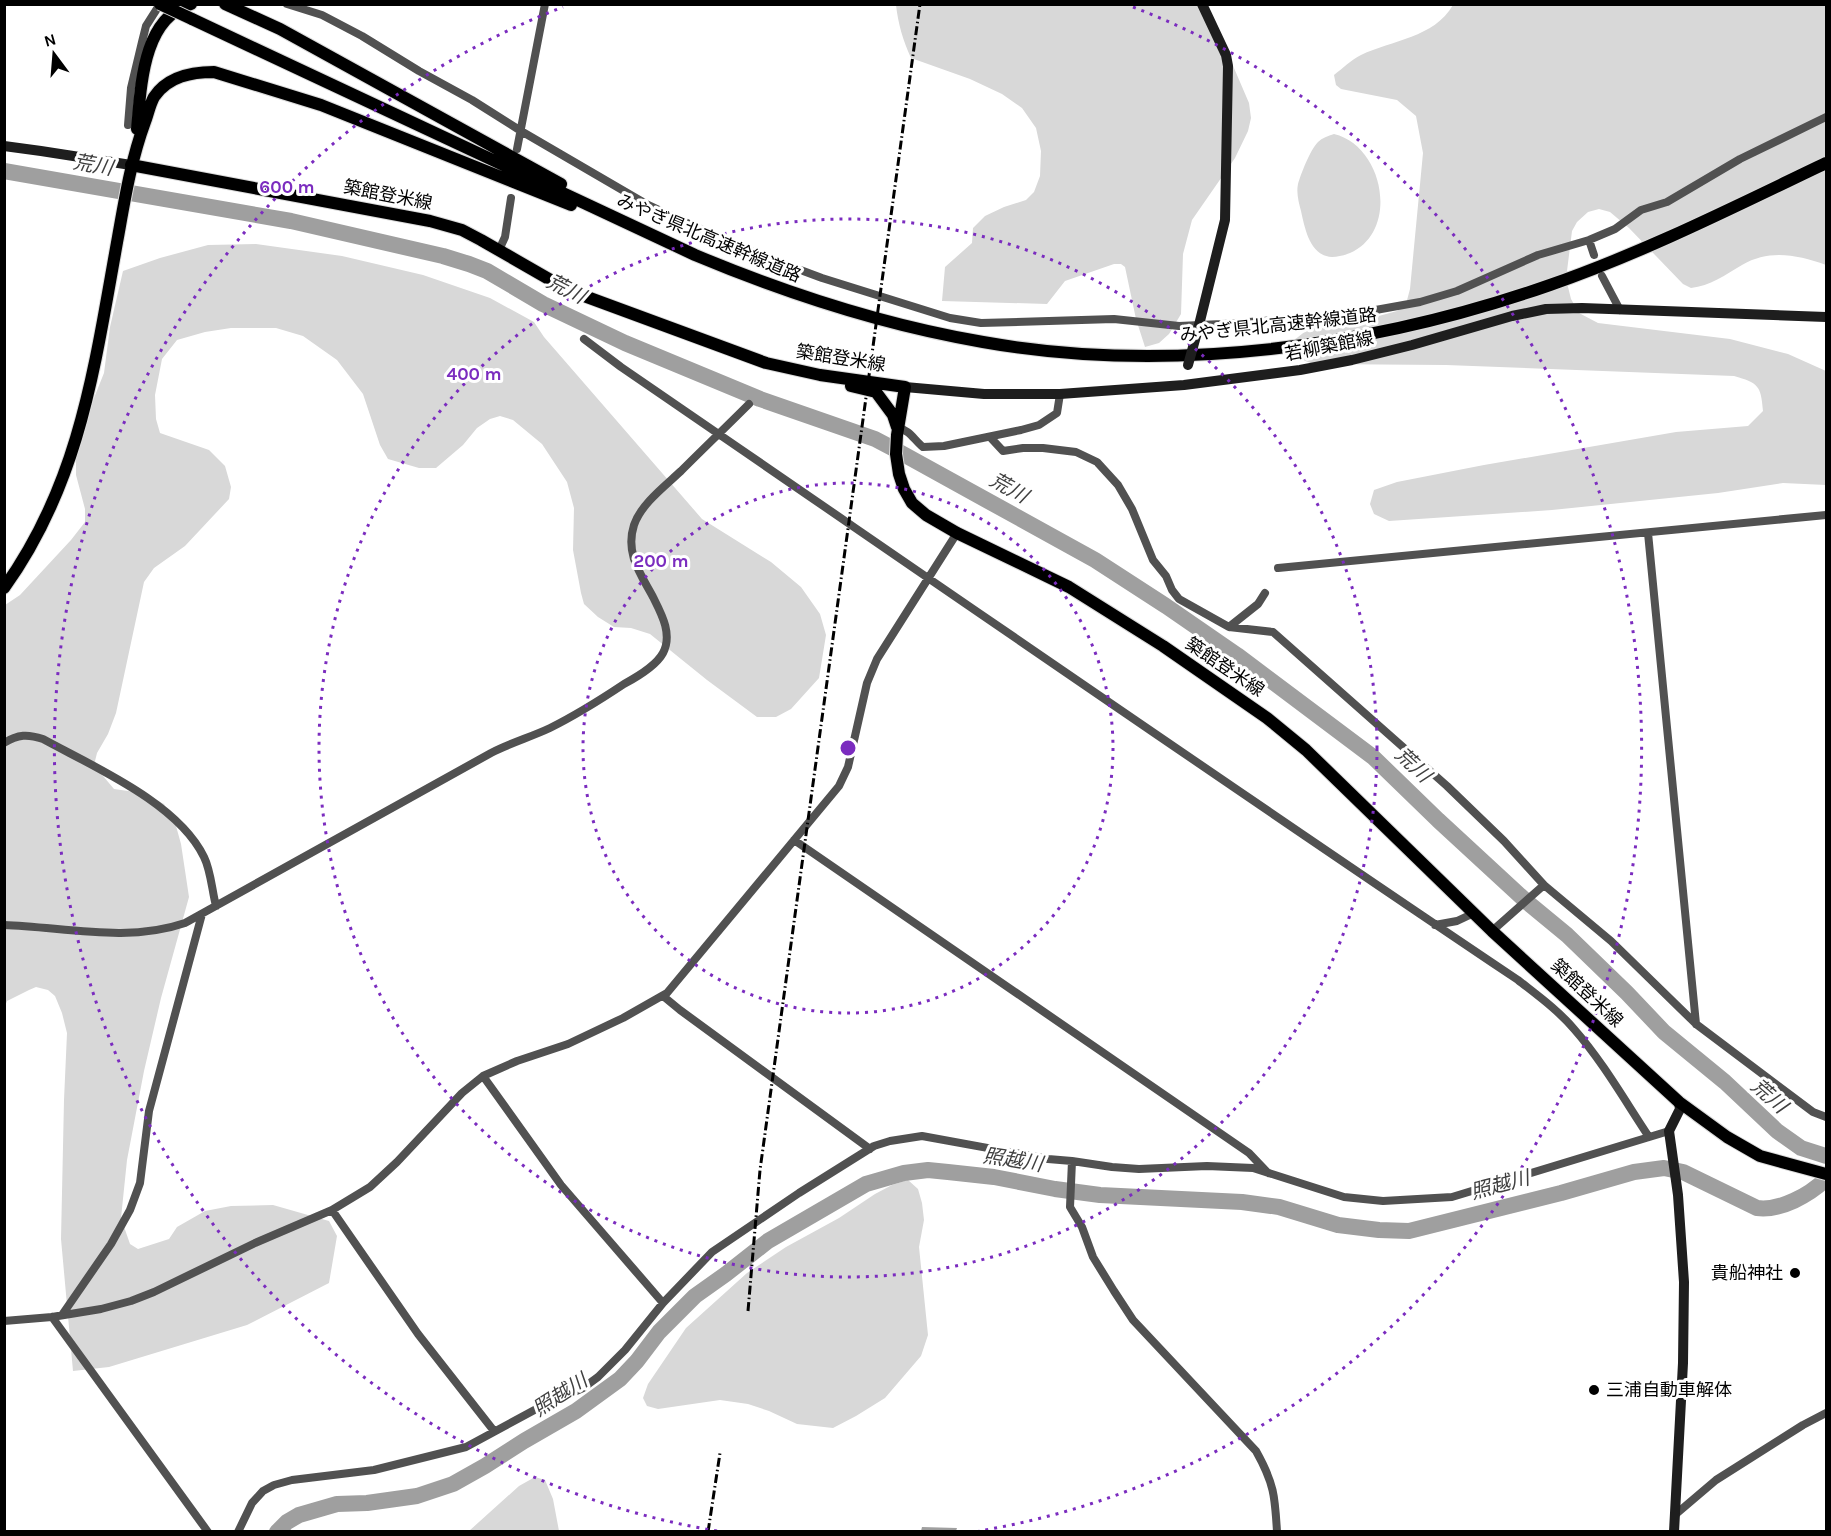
<svg xmlns="http://www.w3.org/2000/svg" width="1831" height="1536" viewBox="0 0 1831 1536" font-family="Karla,'Noto Sans JP',sans-serif">
<style>
.green{fill:#d8d8d8}
.water{fill:#9f9f9f}
.lines{fill:none;stroke-linecap:round;stroke-linejoin:round}
.river{stroke:#9f9f9f;stroke-width:16}
.primary-casing{stroke:#dbdbdb;stroke-width:14}
.street{stroke:#515151;stroke-width:8}
.secondary{stroke:#1e1e1e;stroke-width:10}
.primary{stroke:#000;stroke-width:12}
.rail{stroke:#000;stroke-width:3;stroke-dasharray:9 3 1.5 3;stroke-linecap:butt}
.primary-bridge-casing{stroke:#dbdbdb;stroke-width:14;stroke-linecap:butt}
.secondary-bridge{stroke:#1e1e1e;stroke-width:10}
.primary-bridge{stroke:#000;stroke-width:12}
.ring{fill:none;stroke:#7b2cbf;stroke-width:3;stroke-dasharray:3 6}
.poi-dot{fill:#000;stroke:#fff;stroke-width:2}
.labels{text-anchor:middle;dominant-baseline:central;stroke-width:6;stroke-linejoin:round;paint-order:stroke}
.street-label{font-size:18px;fill:#000;stroke:#fff}
.poi-label{font-size:18px;fill:#000;stroke:#fff;text-anchor:end}
.water-label{font-size:20px;font-style:italic;fill:#404040;stroke:#fff}
.centre{fill:#7b2cbf;stroke:#fff;stroke-width:3}
.ring-label{font-size:18px;text-anchor:middle;font-weight:bold;fill:#7b2cbf;stroke:#fff;stroke-width:6;stroke-linejoin:round;paint-order:stroke}
</style>
<rect width="100%" height="100%" fill="#fff"/>
<path class="green" d="M896 5H1207L1249 103 1251 118 1248 131 1235 158 1192 220 1183 254 1181 314 1169 334 1159 343 1145 347 1136 319 1125 267 1121 264H1114L1065 281 1047 304 942 301 945 267 972 243 973 228 985 216 1004 207 1026 200 1034 192 1040 176 1041 151 1036 128 1022 108 1002 94 970 79 911 58C903 41 898 23 896 5Z
M1453 5H1826V265C1797 255 1770 249 1742 265 1725 275 1710 286 1691 288L1683 284 1629 228 1610 212 1599 209 1588 212 1577 222 1572 231 1566 279 1571 299 1579 313 1598 323 1730 339 1788 354 1826 371V485L1783 483 1718 493 1552 510 1389 521 1374 514 1370 504 1374 490 1397 482 1484 465 1676 432 1748 426 1763 411C1761 385 1758 383 1734 376L1446 365 1313 364 1298 358 1293 341 1321 319 1360 315 1375 317 1397 311 1406 304 1410 289 1423 153 1416 116 1397 100 1341 89 1336 85 1334 75C1343 68 1351 60 1361 55 1392 40 1434 38 1453 5Z
M1334 134C1384 146 1400 231 1350 253 1345 255 1338 257 1332 257 1310 256 1305 229 1301 211 1299 203 1296 193 1298 184 1301 174 1310 150 1318 142 1322 138 1328 136 1334 134Z
M256 244 342 256 423 275 490 298 534 322 544 337 702 519 771 562 801 587 820 614 826 635 819 678 791 709 776 717H757L707 680 650 634 631 628 614 627 598 617 584 604 581 593 573 550 574 508 567 482 542 444 513 420 500 416 490 419 477 428 463 445 436 468H419L388 459 380 445 363 394 337 360 303 336 276 328H231L205 332 177 340 162 359 155 395 156 419 160 433 209 450 225 466 231 487 229 499 185 546 154 568 144 582 116 713 108 734 97 753 95 761 98 770 114 789 142 793 164 804 176 826 181 844 189 897 161 998 144 1071 127 1160 121 1218 130 1244 138 1249 169 1239 177 1227 205 1211 231 1206 273 1205 329 1221 337 1236 329 1283 247 1325 109 1367 73 1371 61 1239 64 1100 67 1033 62 1013 55 996 48 990 36 987 29 990 7 1001 5 1006V605L20 595 71 540 85 522V509L76 475V457L94 398 104 373 110 327 123 271 160 258 208 245Z
M908 1180 918 1189 922 1203 924 1220 919 1247 928 1335 921 1356 885 1398 856 1416 833 1428 797 1424 769 1411 748 1404 720 1400 658 1409 647 1406 643 1398 648 1384 686 1328 747 1273 786 1247 839 1218 875 1194 892 1185Z
M535 1477 545 1480 553 1499 559 1531H469L519 1486Z"/>
<path class="water" d="M922 1527 957 1528 956 1531H921Z"/>
<g class="lines">
<path class="river" d="M4 171 291 221 443 256 469 264 487 271 543 304 625 343 760 399 875 439 894 449 1095 560 1166 606 1237 655 1373 757 1438 820 1527 902 1567 935 1627 993 1664 1032 1725 1082 1777 1131 1801 1148 1826 1156
M277 1532 287 1522 299 1515 337 1504 367 1503 417 1496 453 1484 485 1466 524 1441 576 1411 620 1379 637 1361 659 1332 695 1296 726 1274 768 1241 866 1184 904 1173 928 1170 948 1172 994 1177 1055 1189 1100 1195 1242 1202 1279 1207 1338 1225 1379 1230 1409 1231 1561 1193 1634 1172 1664 1168 1683 1172 1757 1208C1781 1211 1809 1195 1826 1179"/>
<g class="primary-casing">
<path id="primary" d="M225 4 280 29 561 184
M192 19 695 255C788 294 883 325 983 342 1170 375 1373 347 1550 285 1645 252 1736 206 1826 163
M137 129C141 88 142 18 191 4
M131 165 430 221 462 230 481 240 568 290 766 363 820 375 905 387 897 435 896 454 899 474 904 489 912 503 926 515 957 533 1069 587 1163 646 1267 718 1306 750 1492 931 1679 1102 1727 1137 1760 1156 1826 1174
M851 386 876 392 893 415 897 427
M4 588C81 481 95 363 118 237 125 198 131 160 145 122 148 114 150 104 154 97 168 76 192 72 214 72L321 105 571 205"/>
</g>
<path class="street" d="M287 4 322 15 362 36 419 71 472 100 521 131 648 205 689 224 755 253 822 278 950 318 981 323 1114 319 1179 326 1222 324 1318 317 1370 311 1420 302 1457 291 1538 255 1589 240 1615 229 1641 210 1667 202 1740 159 1826 117
M128 125 131 88 142 42 146 26 160 4
M517 149 545 4
M1589 240 1594 255
M499 250 505 237 511 198
M1602 276 1620 310
M584 339 621 367C920 572 1217 778 1518 980 1537 995 1558 1010 1574 1029 1603 1062 1625 1101 1649 1137
M898 428C910 430 914 440 923 447L944 446 1021 430 1039 425 1057 413 1060 394
M990 437 1003 451 1023 448H1043L1076 452 1097 462 1118 485 1132 509 1153 560 1166 576 1172 590 1179 599 1229 627
M1648 533 1696 1024
M1278 568 1826 515
M1265 593 1258 604 1229 627 1273 632 1447 786 1504 841 1544 885 1611 941 1696 1024 1813 1112 1826 1117
M4 743C18 734 28 734 43 739 94 767 178 803 204 857 211 871 212 891 216 906
M794 840 1249 1153 1268 1173
M4 925C64 927 127 943 185 923L491 753C510 743 531 737 550 728 576 715 600 700 624 684 637 677 656 666 663 653 673 634 661 613 653 597 640 573 625 553 634 525 641 504 665 486 681 471 704 448 727 426 749 404
M1435 925 1457 921 1474 913
M1492 931 1544 885
M663 996 680 1010 870 1149
M483 1076 561 1185 663 1303
M1072 1161 1070 1207 1082 1227 1093 1257 1114 1291 1133 1320 1256 1451C1274 1483 1275 1496 1277 1532
M332 1210 418 1334 494 1431
M62 1315 111 1244 130 1210 140 1183 149 1111 202 914
M52 1317 208 1532
M4 1321 52 1317 101 1309 131 1301 154 1292 255 1243 332 1210 370 1187 397 1162 462 1093 483 1076 517 1061 568 1044 623 1018 667 993 839 786 848 767 867 683 877 659 957 533
M1676 1514 1716 1480 1803 1425 1826 1413
M238 1532 252 1503 263 1491 274 1485 292 1480 374 1470 466 1447 540 1407 583 1388 598 1377 625 1350 663 1303 712 1252 799 1193 874 1146 890 1141 922 1136 1048 1159 1072 1161 1112 1167 1139 1169 1207 1166 1253 1168 1344 1197 1383 1201 1452 1197 1669 1131"/>
<path class="secondary" d="M4 146 41 151 131 165
M1198 329 1225 220 1228 66 1226 55 1202 4
M905 387 984 394H1060L1184 385 1300 370 1352 360 1412 345 1512 316 1546 309 1582 308 1826 317
M1674 1532 1683 1363 1684 1282 1678 1195 1669 1131 1680 1109 1679 1102"/>
<use href="#primary" class="primary"/>
<path class="rail" d="M748 1311 760 1170 920 4
M708 1532 720 1453"/>
<g class="primary-bridge-casing">
<path id="primary-bridge" d="M160 4 192 19"/>
</g>
<path class="secondary-bridge" d="M1188 365 1198 329"/>
<use href="#primary-bridge" class="primary-bridge"/>
</g>
<g class="ring">
<circle cx="848" cy="748" r="265"/>
<circle cx="848" cy="748" r="529"/>
<path d="M717 1531A794 794 0 0 1 563 7M1133 7A794 794 0 0 1 979 1531"/>
</g>
<g class="poi-dot">
<circle cx="1795" cy="1273" r="6"/>
<circle cx="1594" cy="1390" r="6"/>
</g>
<g class="labels">
<g class="street-label">
<text transform="translate(388 195) rotate(11)">築館登米線</text>
<text transform="translate(709 238) rotate(23)">みやぎ県北高速幹線道路</text>
<text transform="translate(1278 325) rotate(-6)">みやぎ県北高速幹線道路</text>
<text transform="translate(1329 346) rotate(-11)">若柳築館線</text>
<text transform="translate(841 358) rotate(9)">築館登米線</text>
<text transform="translate(1225 667) rotate(34)">築館登米線</text>
<text transform="translate(1587 993) rotate(43)">築館登米線</text>
</g>
<g class="poi-label">
<text x="1783" y="1273">貴船神社</text>
<text x="1606" y="1390" text-anchor="start">三浦自動車解体</text>
</g>
<g class="water-label">
<text transform="translate(93 165) rotate(10)">荒川</text>
<text transform="translate(566 289) rotate(27)">荒川</text>
<text transform="translate(1009 488) rotate(29)">荒川</text>
<text transform="translate(1413 765) rotate(43)">荒川</text>
<text transform="translate(1769 1096) rotate(41)">荒川</text>
<text transform="translate(1013 1160) rotate(9)">照越川</text>
<text transform="translate(1500 1185) rotate(-15)">照越川</text>
<text transform="translate(560 1395) rotate(-33)">照越川</text>
</g>
</g>
<circle cx="848" cy="748" r="9" class="centre"/>
<g class="ring-label">
<text x="287" y="193">600 m</text>
<text x="474" y="380">400 m</text>
<text x="661" y="567">200 m</text>
</g>
<rect width="1831" height="1536" fill="none" stroke="#000000" stroke-width="12"/>
<g transform="translate(54 54) rotate(344)" stroke="#ffffff" stroke-width="4.5" paint-order="stroke">
<path d="M0-4.5L10 22L0 15L-10 22Z" fill="#000000"/>
<text y="-9" font-size="16" font-weight="bold" text-anchor="middle" fill="#000000">N</text>
</g>
</svg>
